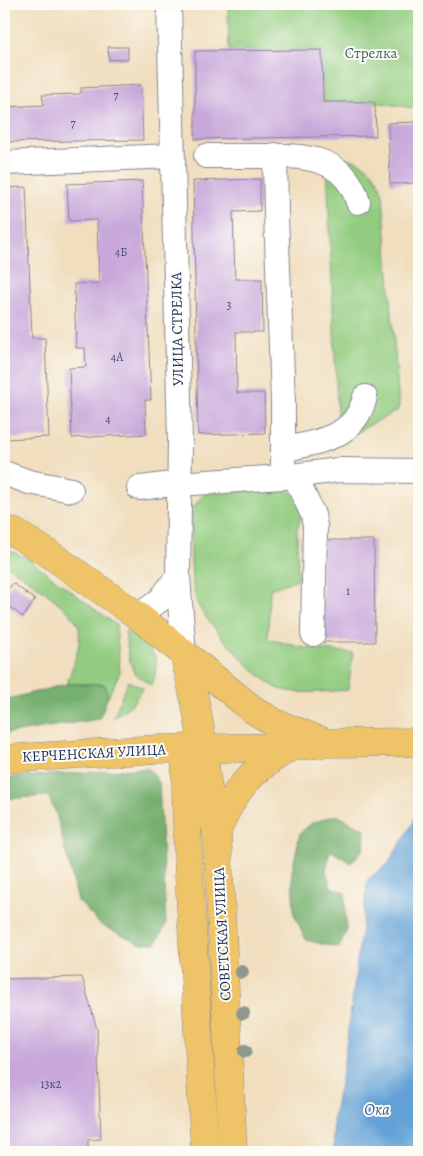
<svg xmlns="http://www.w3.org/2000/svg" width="423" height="1156" viewBox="0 0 423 1156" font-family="Alegreya,serif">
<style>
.green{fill:#93cc80;stroke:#577e6f}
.forest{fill:#76b06e;stroke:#487066}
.water{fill:#64a2d6;stroke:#40689a}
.building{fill:#c8a7da}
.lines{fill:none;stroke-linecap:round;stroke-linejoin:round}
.minor-casing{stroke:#86868e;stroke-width:26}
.major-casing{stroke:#86868e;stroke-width:29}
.minor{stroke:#fff;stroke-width:24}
.major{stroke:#efc469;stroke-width:28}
.tree{fill:#8f988f}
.labels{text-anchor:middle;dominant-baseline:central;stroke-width:4;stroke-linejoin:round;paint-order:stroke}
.number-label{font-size:12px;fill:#464d7d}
.park-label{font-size:15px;fill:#3f5e68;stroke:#fdfcf7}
.street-label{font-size:15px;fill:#1b2f5e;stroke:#fdfcf7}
.water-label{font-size:16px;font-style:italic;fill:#385d8e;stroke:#fdfcf7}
</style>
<rect width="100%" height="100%" fill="#fdfcf7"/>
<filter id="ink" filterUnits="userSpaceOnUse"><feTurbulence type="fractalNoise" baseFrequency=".02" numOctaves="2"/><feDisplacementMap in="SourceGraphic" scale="10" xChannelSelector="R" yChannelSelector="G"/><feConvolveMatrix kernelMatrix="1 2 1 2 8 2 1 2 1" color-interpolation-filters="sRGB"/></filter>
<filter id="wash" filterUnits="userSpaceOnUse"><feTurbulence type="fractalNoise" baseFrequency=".0096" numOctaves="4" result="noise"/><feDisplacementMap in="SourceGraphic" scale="20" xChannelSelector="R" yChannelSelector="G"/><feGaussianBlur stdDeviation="1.12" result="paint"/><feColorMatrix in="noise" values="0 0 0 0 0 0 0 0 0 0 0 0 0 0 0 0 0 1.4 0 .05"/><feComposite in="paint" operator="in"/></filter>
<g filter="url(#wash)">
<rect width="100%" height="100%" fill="#f0debe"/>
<path class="green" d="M228 4H419V109L375 102H323L322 50 229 51Z
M337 156C364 161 376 168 383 195L399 406 397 411 353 434 338 428 327 164Z
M283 488 297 494 303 512 297 529 298 579 270 589 268 639 304 648 353 653 348 690C328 691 293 696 275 687 258 678 201 618 196 600 190 578 191 557 191 535 191 518 191 504 205 494Z
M4 548 27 558 116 625 120 672 108 697 104 684H67C72 667 82 646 79 628 76 611 20 573 4 564Z
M125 631C148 646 166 655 151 685L134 673 129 659Z
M128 681 143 688 132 704 113 718Z"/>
<path class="forest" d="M67 684H104L108 697 99 719 4 734V700Z
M147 768 152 772 159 783 166 924 156 943H140L101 925 78 901 56 813 48 796 4 799V778Z
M336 815 365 829 364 848 351 863 330 850 326 871 331 887 345 892 346 932 339 948 306 940 294 914 292 871 300 833 312 823Z"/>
<path class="water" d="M419 803V1152H334L333 1118 343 1069 368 879 388 864 413 823Z"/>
<g id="blocks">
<path class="building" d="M108 47H128V59L109 60Z
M322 50 323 102H375L376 136 195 139V51Z
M141 85 143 140 4 142V107L44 105 42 95 81 94V88Z
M416 122 419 183 390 184 388 123Z
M260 179V211L233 212 235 279H262L263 332H236L237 393H264L265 433 198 435 193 181Z
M142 181 151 400H145L146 434 72 438 69 368 86 367 85 348H76L74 284 99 283 97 220 69 221 67 184Z
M26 187 32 338H45L49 437 4 439V188Z
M322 540H374L375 642H322Z
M13 583 35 600 23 617 4 603V595Z
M82 977 97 1029 101 1139 88 1140V1152H4V979Z"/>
</g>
</g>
<g filter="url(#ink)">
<use href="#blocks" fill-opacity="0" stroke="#86868e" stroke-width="1"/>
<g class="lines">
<g class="minor-casing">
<path id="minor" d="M169 4 180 441 178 576 184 654
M275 155 276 214 283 401V477
M206 156C224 156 242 156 260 156 301 155 345 155 358 202
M4 163 172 156
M283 450C318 441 355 439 365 397
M4 473 29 482 71 490
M295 476 313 515 315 526 313 634
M139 488C152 487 165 484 178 484L283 477 339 470 419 471
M138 616 160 600 178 576"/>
</g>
<g class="major-casing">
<path id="major" d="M4 529 15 533 51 555 138 616 252 709 275 723 322 741
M184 654C192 686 199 717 203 748 207 777 208 804 217 832
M185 748 188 857 205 1152
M4 759 158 749 291 747 325 743 419 742
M233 1152 217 832C232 791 253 768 291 747"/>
</g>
<use href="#minor" class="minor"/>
<use href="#major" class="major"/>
</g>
<g class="tree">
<circle cx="242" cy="972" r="7"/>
<circle cx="243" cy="1013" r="7"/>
<circle cx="245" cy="1051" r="7"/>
</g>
</g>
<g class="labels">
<g class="number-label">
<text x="116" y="95">7</text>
<text x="73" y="123">7</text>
<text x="121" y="252">4Б</text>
<text x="229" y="305">3</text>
<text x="117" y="357">4А</text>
<text x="108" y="419">4</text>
<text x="348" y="591">1</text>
<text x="51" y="1084">13к2</text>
</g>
<g class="park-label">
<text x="371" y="53">Стрелка</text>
</g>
<g class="street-label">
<text transform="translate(177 329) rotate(-91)">УЛИЦА СТРЕЛКА</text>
<text transform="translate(94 753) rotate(-3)">КЕРЧЕНСКАЯ УЛИЦА</text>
<text transform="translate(222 934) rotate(-93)">СОВЕТСКАЯ УЛИЦА</text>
</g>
<g class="water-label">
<text x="377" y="1110">Ока</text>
</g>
</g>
<rect width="423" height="1156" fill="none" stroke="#fdfcf7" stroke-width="20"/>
</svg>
